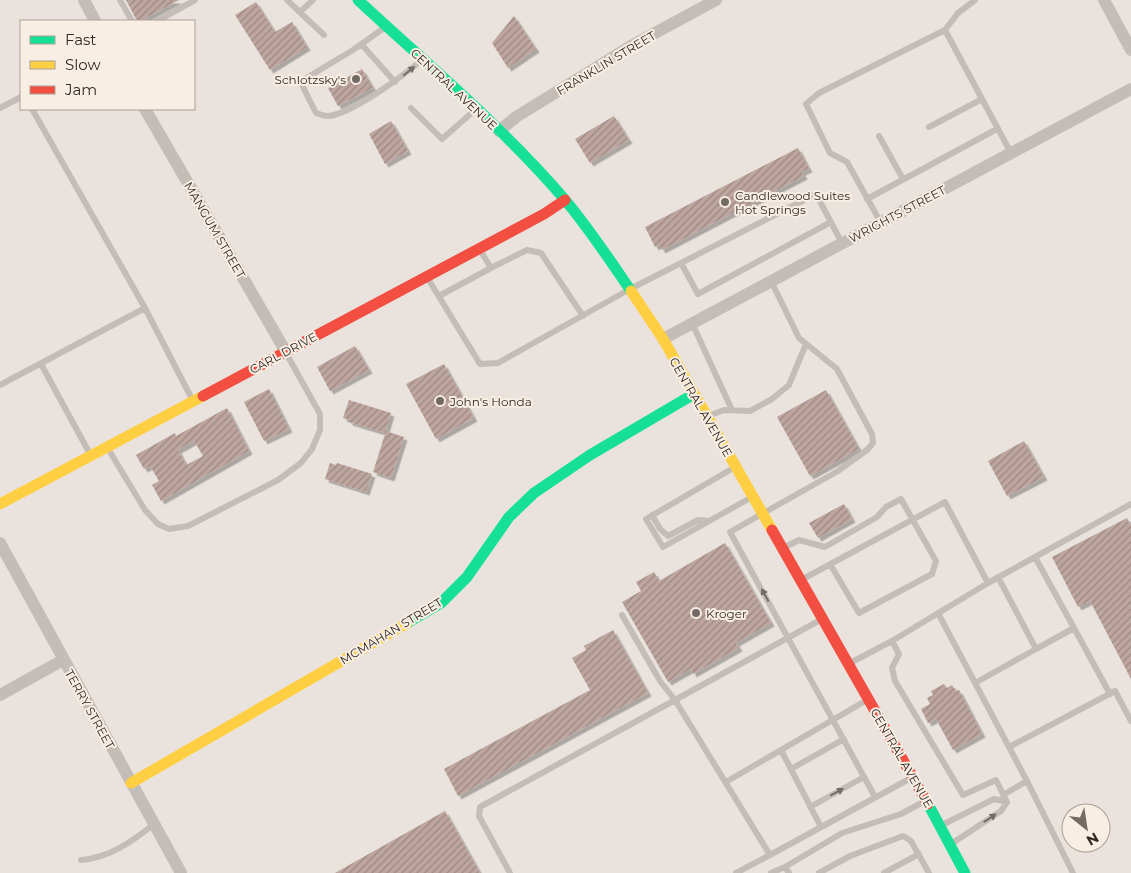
<svg xmlns="http://www.w3.org/2000/svg" width="1131" height="873" viewBox="0 0 1131 873" font-family="Montserrat,sans-serif">
<style>
.building{fill:url(#building-hatch);fill-rule:evenodd;filter:url(#shadow)}
.lines{fill:none;stroke-linecap:round;stroke-linejoin:round}
.lane{stroke:#c3bcb7;stroke-width:6}
.street{stroke:#c3bcb7;stroke-width:12}
.fast{stroke:#16e098;stroke-width:11}
.slow{stroke:#ffcf43;stroke-width:11}
.jam{stroke:#f24e42;stroke-width:11}
.oneway{fill:#746b67}
.poi-dot{fill:#736a65;stroke:#f8eee3;stroke-width:2}
.labels{text-anchor:middle;dominant-baseline:central;stroke-width:4;stroke-linejoin:round;paint-order:stroke}
.street-label{font-size:12px;fill:#332925;stroke:#f8eee3}
.poi-label{font-size:12px;fill:#332925;stroke:#f8eee3;text-anchor:start}
</style>
<defs>
<pattern id="building-hatch" width="6" height="6" patternUnits="userSpaceOnUse" patternTransform="scale(1.25)"><rect width="6" height="6" fill="#bea69f"/><path d="M-1 1l2-2M0 6l6-6M5 7l2-2" fill="none" stroke="#9b8781"/></pattern>
<filter id="shadow"><feDropShadow dx="3.5" dy="3.5" stdDeviation="0" flood-color="#0004"/></filter>
</defs>
<rect width="100%" height="100%" fill="#eae3dd"/>
<path class="building" d="M126 0H179L140 21H137Z
M256 2 275 32 292 22 307 47 270 70 235 15Z
M514 16 536 49 508 68 492 43Z
M362 69 373 88 338 106 328 88Z
M614 116 629 140 590 163 575 139Z
M391 121 408 151 385 164 369 134Z
M798 148 809 169 802 172 804 176 662 250 659 245 655 247 645 227Z
M355 346 369 370 330 391 317 367Z
M444 364 474 418 436 439 406 384Z
M269 389 289 429 264 441 244 402Z
M826 390 859 449 810 476 777 417Z
M349 400 391 413 385 433 349 422V420L343 418Z
M227 408 249 451 161 501 152 485 159 481 150 466 144 469 136 455 175 433 176 436ZM194 441 203 456 186 465 178 450Z
M386 431 404 437 391 478 373 472Z
M1024 441 1044 477 1007 496 988 461Z
M330 463 336 465 337 463 372 474 366 492 325 479Z
M844 504 852 519 818 538 809 523Z
M1127 518 1131 526V679L1090 601 1078 607 1052 557Z
M725 543 771 623 736 643 739 648 693 674 691 669 668 682 622 602 641 591 636 582 654 572 659 581Z
M613 630 648 693 458 796 444 769 590 690 572 658 586 650 584 646Z
M944 684 947 688 952 685 956 691 959 690 982 734 953 750 936 719 928 723 921 709 930 704 927 698 933 695 931 691Z
M445 811 480 873H335Z"/>
<g class="lines">
<path class="lane" d="M120 0 132 21
M287 0 324 35
M300 12 313 0
M157 21 195 0
M384 28 353 50 303 80V87L316 113C319 114 324 116 327 116 349 116 404 75 422 60
M945 30 958 13 975 0
M362 45 395 82
M0 108 21 97
M411 108 442 139 475 110
M32 109 145 308 193 401
M929 127 982 99
M879 136 903 179
M867 199 997 129
M881 223 847 162 830 153 806 104 819 93 945 30 1011 153
M480 250 491 268 527 250 541 253 583 316
M681 263 698 294 831 222
M427 277 480 364 498 363 630 289 816 194 842 243
M771 281 799 338 837 369 872 434 873 443 867 450 838 471 730 532 875 797
M439 296 491 268
M692 323 732 410
M41 364 90 454
M0 385 145 308
M708 416 724 410 750 411 772 399 789 385 806 344
M107 447 145 510 158 524 169 529 188 526 278 480 301 463 312 449 320 430V414L286 353
M735 467 646 519 663 547 752 497
M652 515 660 529 668 536 698 520 709 521
M785 547 799 540 825 547 877 517 886 507 901 499 936 561 932 574 859 613 830 564
M1035 557 1074 628
M998 577 1036 649 1074 628 1110 694
M801 580 945 502 988 583 892 641 850 663
M988 583 1131 504
M938 613 1027 781
M822 619 675 700 770 855 911 778
M892 641 899 654 892 668 895 681 963 795 996 780 1007 802
M975 683 1036 649
M1009 747 1115 691 1131 721
M781 750 821 827
M791 769 844 739
M726 782 867 700
M1003 795 1027 781 1073 873
M810 807 864 777
M942 825 994 799 1007 802 1001 811 951 844
M81 860C109 858 133 841 154 824
M510 873 479 816 480 807 675 700 660 681 622 615
M736 873 770 855
M771 873 785 867
M789 873 785 867 842 833 901 814 925 801
M819 873 850 856 903 836 911 841 929 873
M884 873 919 854"/>
<path class="street" d="M84 0 95 21
M1104 0 1131 50
M145 109 286 352
M499 131 516 117 631 46 716 0
M663 339 1131 89
M0 543 181 873
M0 695 63 660"/>
<path class="fast" d="M358 0C428 65 504 128 566 201 590 230 610 260 631 291
M407 623 441 603 467 577 509 517 534 493 590 455 694 394
M928 804 965 873"/>
<path class="slow" d="M631 291 663 339 772 530
M0 504 203 396
M131 783 407 623"/>
<path class="jam" d="M203 396 544 214 565 200
M772 530 928 804"/>
</g>
<defs><path id="oneway-solid" d="M-6-.8H1V-3.2L6.5 0L1 3.2V.8H-6Z" transform="scale(1.25)"/></defs>
<g class="oneway">
<use href="#oneway-solid" transform="translate(409 71) rotate(-39)"/>
<use href="#oneway-solid" transform="translate(765 595) rotate(-119)"/>
<use href="#oneway-solid" transform="translate(837 792) rotate(-29)"/>
<use href="#oneway-solid" transform="translate(990 818) rotate(-33)"/>
</g>
<g class="poi-dot">
<circle cx="356" cy="79" r="5"/>
<circle cx="725" cy="202" r="5"/>
<circle cx="440" cy="401" r="5"/>
<circle cx="696" cy="613" r="5"/>
</g>
<g class="labels">
<g class="street-label">
<text transform="translate(606 63) rotate(-31)">FRANKLIN STREET</text>
<text transform="translate(454 89) rotate(43)">CENTRAL AVENUE</text>
<text transform="translate(897 214) rotate(-28)">WRIGHTS STREET</text>
<text transform="translate(215 230) rotate(60)">MANGUM STREET</text>
<text transform="translate(283 353) rotate(-28)">CARL DRIVE</text>
<text transform="translate(701 407) rotate(60)">CENTRAL AVENUE</text>
<text transform="translate(391 631) rotate(-31)">MCMAHAN STREET</text>
<text transform="translate(90 709) rotate(61)">TERRY STREET</text>
<text transform="translate(902 758) rotate(60)">CENTRAL AVENUE</text>
</g>
<g class="poi-label">
<text x="346" y="79" text-anchor="end">Schlotzsky's</text>
<text x="735" y="195">Candlewood Suites<tspan x="735" dy="14">Hot Springs</tspan></text>
<text x="450" y="401">John's Honda</text>
<text x="706" y="613">Kroger</text>
</g>
</g>
<rect x="20" y="20" width="175" height="90" fill="#f8eee3" stroke="#a99f97"/>
<rect x="30" y="36" width="25" height="8" fill="#16e098" stroke="#a99f97"/>
<text x="65" y="45" font-size="15" fill="#332925">Fast</text>
<rect x="30" y="61" width="25" height="8" fill="#ffcf43" stroke="#a99f97"/>
<text x="65" y="70" font-size="15" fill="#332925">Slow</text>
<rect x="30" y="86" width="25" height="8" fill="#f24e42" stroke="#a99f97"/>
<text x="65" y="95" font-size="15" fill="#332925">Jam</text>
<g transform="translate(1086 828) rotate(150)"><circle r="24" fill="#f8eee3" stroke="#a99f97"/>
<path d="M0-4L9 19L0 12L-9 19Z" fill="#736a65"/>
<text y="-8" font-size="14" font-weight="bold" text-anchor="middle" fill="#332925">N</text>
</g>
</svg>
